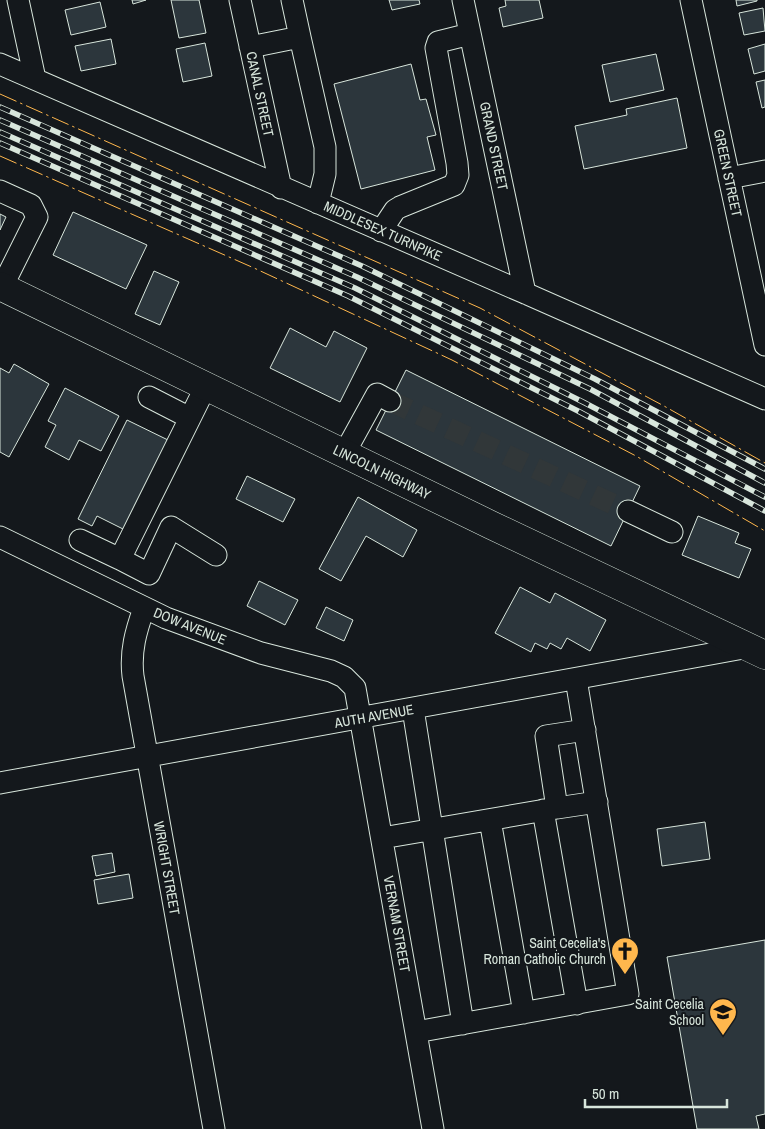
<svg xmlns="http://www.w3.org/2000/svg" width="765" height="1129" viewBox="0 0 765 1129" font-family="'Archivo Narrow',sans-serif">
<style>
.building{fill:#2c363c;stroke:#d8e6dc}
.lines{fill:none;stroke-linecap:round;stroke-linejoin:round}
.minor-tunnel{stroke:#313739;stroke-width:21;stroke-dasharray:21 11;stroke-linecap:butt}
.minor-casing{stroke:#d8e6dc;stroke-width:23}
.major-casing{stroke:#d8e6dc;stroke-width:29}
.minor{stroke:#14181c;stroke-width:21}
.major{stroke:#14181c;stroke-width:28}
.rail-casing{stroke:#d8e6dc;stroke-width:5.5}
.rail{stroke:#14181c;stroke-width:4;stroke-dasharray:11;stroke-linecap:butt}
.power{stroke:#ffb74d;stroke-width:1;stroke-dasharray:18 4 2.5 4;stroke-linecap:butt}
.labels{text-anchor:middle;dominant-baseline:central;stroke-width:4;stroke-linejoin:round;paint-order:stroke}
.street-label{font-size:14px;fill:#d8e6dc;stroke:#14181c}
.poi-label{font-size:14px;fill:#d8e6dc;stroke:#14181c;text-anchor:end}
</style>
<rect width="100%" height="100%" fill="#14181c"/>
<path class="building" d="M132 0H146L133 4Z
M171 0H199L206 33 179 38Z
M389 0H419L420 4 392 10Z
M505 0H539L543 18 503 27 499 8 506 6Z
M736 0H757V1L737 6Z
M100 2 106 27 71 35 65 10Z
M763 8 765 31 744 35 739 13Z
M111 39 116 64 81 71 75 46Z
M205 43 212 76 183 82 176 49Z
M765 44V71L754 74 748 49Z
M656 54 664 90 610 102 602 65Z
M411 64 420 100 426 99 436 135 427 137 435 170 361 189 334 84Z
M765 80V107L762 108 756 82Z
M677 98 687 148 584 169 575 126 627 115 626 109Z
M73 212 147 245 126 289 53 255Z
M0 214 6 217 0 230Z
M154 271 179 282 160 325 135 314Z
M290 328 326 347 334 331 367 348 340 402 270 368Z
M14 364 49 384 9 457 0 452V368L9 373Z
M406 370 640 486 611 546 376 430Z
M65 388 119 416 101 451 79 440 69 460 45 447 56 425 48 421Z
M127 420 170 441 125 530 97 516 92 526 78 519Z
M247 476 295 499 283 522 236 499Z
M358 497 417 530 403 557 366 536 341 581 319 569Z
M698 516 739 533 735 543 751 549 739 578 682 555Z
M259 581 298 600 285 625 247 606Z
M520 587 550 603 555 593 606 620 590 651 567 638 561 649 550 643 547 649 535 643 531 652 495 633Z
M326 607 353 620 344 641 316 628Z
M705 822 710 859 662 866 657 829Z
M112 853 115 872 96 876 92 856Z
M129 874 133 898 98 904 94 880Z
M765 940V1114L756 1116 759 1129H697L667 957Z"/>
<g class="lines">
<path class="minor-tunnel" d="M390 401 628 511"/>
<g class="minor-casing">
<path id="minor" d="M18 0 35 79
M240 0 281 188
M292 0 300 37
M463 0 525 293
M691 0 765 345
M250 47 300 37 325 147V174L318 203
M0 64 525 293 765 399
M729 178 765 171
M0 191 31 205 37 217 2 287
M381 231 395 210 400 207 454 185 458 175 457 163 436 48 438 42 470 34
M149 397 190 418
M344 454 377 394 390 401
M628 511 672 532
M0 537 166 618 261 653 331 671 344 677 355 688 433 1129
M80 540 120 559 206 386
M120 559 149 574 171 527 216 555
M144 608C136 631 130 651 133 676L214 1129
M413 709 463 1024
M0 783 749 647
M557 808 597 802
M543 810 577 1004
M490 820 524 1013
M382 838 557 808 546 736 585 730
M416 1032 628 994 576 679"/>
</g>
<g class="major-casing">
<path id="major" d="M0 286 491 525 765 655"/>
</g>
<use href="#minor" class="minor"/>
<use href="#major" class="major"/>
<g class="rail-casing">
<path id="rail" d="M0 107 362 266 595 379 765 469
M0 120 357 277 590 389 765 483
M0 132 355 288 585 403 765 497
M0 143 348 296 578 411 765 511"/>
</g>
<use href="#rail" class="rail"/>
<path class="power" d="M0 94 480 308 664 406 765 463
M0 156 254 268 452 360 636 456 765 531"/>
</g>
<defs>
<g id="church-pin" transform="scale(1.4375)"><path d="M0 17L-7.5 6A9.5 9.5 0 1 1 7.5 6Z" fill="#ffb74d" stroke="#14181c"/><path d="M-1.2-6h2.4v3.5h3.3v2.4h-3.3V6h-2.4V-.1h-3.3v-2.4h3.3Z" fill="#111"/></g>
<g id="school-pin" transform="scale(1.4375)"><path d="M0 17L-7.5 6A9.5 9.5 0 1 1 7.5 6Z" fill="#ffb74d" stroke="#14181c"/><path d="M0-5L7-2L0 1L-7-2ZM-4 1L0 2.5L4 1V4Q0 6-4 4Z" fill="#111"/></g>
</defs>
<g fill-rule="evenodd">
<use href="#church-pin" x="625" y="951"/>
<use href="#school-pin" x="723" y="1012"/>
</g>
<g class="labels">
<g class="street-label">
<text transform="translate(260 94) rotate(78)">CANAL STREET</text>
<text transform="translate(494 146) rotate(78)">GRAND STREET</text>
<text transform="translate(728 173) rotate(78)">GREEN STREET</text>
<text transform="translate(383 231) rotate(24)">MIDDLESEX TURNPIKE</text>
<text transform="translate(382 472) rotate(26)">LINCOLN HIGHWAY</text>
<text transform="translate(190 626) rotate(22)">DOW AVENUE</text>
<text transform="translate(374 716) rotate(-10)">AUTH AVENUE</text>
<text transform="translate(167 868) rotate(80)">WRIGHT STREET</text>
<text transform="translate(397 924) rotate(80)">VERNAM STREET</text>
</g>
<g class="poi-label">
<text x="606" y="943">Saint Cecelia's<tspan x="606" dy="16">Roman Catholic Church</tspan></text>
<text x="704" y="1004">Saint Cecelia<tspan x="704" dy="16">School</tspan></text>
</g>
</g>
<path d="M585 1099v8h142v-8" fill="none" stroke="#d8e6dc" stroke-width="2.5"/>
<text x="592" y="1099" font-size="15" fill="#d8e6dc" stroke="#14181c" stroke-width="4" paint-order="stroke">50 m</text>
</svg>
